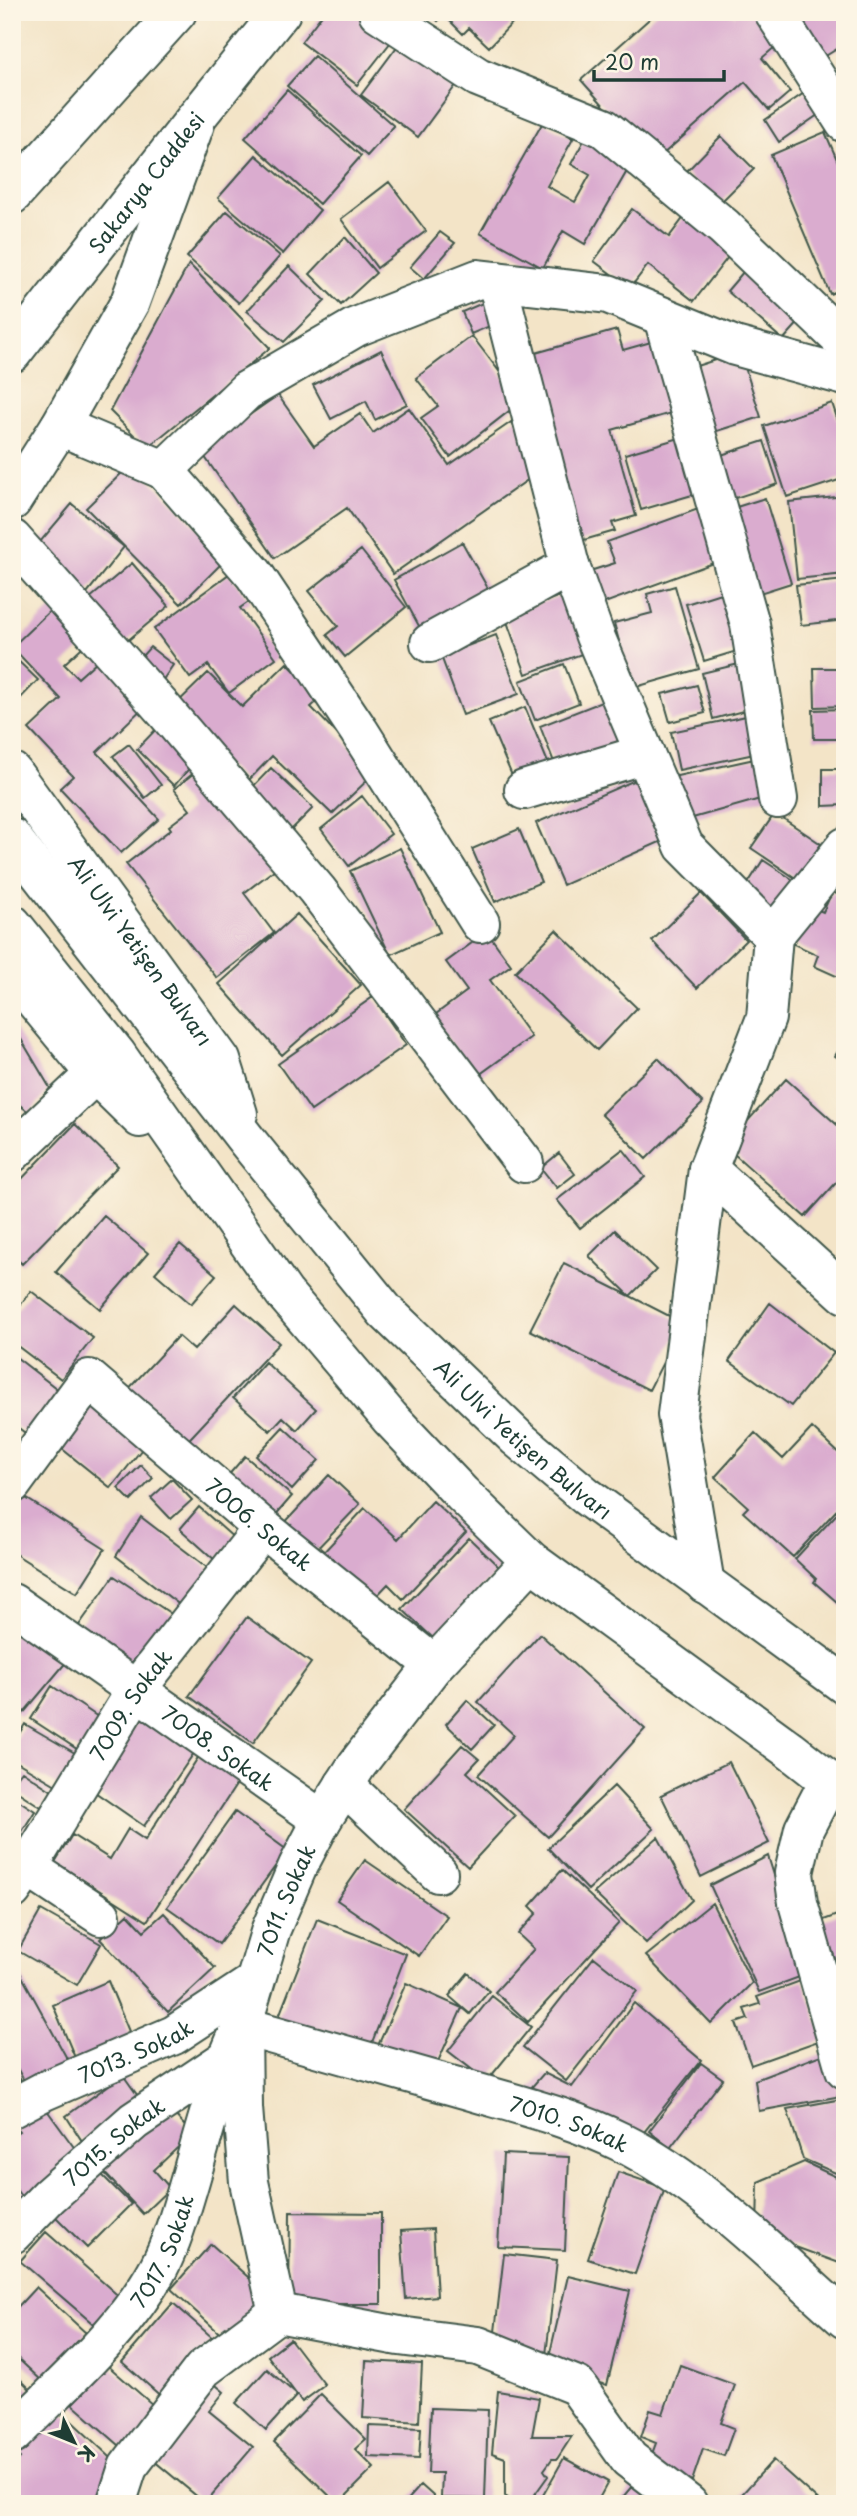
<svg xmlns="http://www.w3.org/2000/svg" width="857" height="2516" viewBox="0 0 857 2516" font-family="'Playpen Sans',sans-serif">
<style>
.building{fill:#daaccf}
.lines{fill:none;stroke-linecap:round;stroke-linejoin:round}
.street-casing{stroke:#3f564a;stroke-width:42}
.secondary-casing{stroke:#3f564a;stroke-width:42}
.street{stroke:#fff;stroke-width:38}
.secondary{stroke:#fff;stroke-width:38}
.labels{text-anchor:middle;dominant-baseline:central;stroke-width:7;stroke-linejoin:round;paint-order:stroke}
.street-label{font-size:21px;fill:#1f3d34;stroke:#fcf5e5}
</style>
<rect width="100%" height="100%" fill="#fcf5e5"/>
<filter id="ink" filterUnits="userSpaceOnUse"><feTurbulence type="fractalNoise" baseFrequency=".0143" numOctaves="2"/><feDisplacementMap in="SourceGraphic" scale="14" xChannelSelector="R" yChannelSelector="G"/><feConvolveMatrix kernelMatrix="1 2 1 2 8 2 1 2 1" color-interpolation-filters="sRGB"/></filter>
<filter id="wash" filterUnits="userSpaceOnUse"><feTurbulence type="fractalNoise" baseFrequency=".00686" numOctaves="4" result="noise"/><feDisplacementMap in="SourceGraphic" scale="28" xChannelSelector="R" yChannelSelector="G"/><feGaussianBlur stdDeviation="1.57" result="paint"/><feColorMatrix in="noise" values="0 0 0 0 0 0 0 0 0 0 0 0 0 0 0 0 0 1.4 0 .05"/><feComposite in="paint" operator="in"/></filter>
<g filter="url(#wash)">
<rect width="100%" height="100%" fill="#f3e4c7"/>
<g id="blocks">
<path class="building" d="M324 12H361L394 38 357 85 301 42Z
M429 12H523L489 47 469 28 463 34 444 15 438 21Z
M657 12H731L734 16 739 12H759L783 40 762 58 790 92 769 110 745 82 654 162 581 80Z
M786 12H845V44L819 60Z
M402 40 459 81 418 137 361 95Z
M314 56 394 126 367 156 287 86Z
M810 89 825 110 779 142 765 120Z
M287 90 361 156 319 204 245 138Z
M543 122 573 139 547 186 575 202 590 175 571 164 588 133 634 159 585 244 563 231 543 268 480 233Z
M825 132 845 178V288L830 294 771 155Z
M721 136 754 169 717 206 685 173Z
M256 155 320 210 283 254 218 198Z
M389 182 426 231 377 268 341 219Z
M632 209 669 237 688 212 735 248 694 301 648 265 630 288 594 261Z
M227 211 280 256 239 303 187 257Z
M440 232 455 243 424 279 410 267Z
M345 237 376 273 341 305 310 274Z
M189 264 270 348 147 448 110 411Z
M289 266 325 301 284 342 247 311Z
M744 271 801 320 783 340 727 291Z
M487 301 497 323 471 334 462 312Z
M617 330 623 350 658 340 678 411 612 430 636 516 612 523 615 531 577 542 525 356Z
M472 336 522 401 450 457 421 418 438 406 416 378Z
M381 350 407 404 375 420 366 401 331 419 313 385Z
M740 352 761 417 701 436 681 371Z
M278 395 314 446 360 414 373 433 409 408 449 465 517 418 536 474 393 574 347 508 275 558 200 450Z
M832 403 845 442V478L787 497 764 426Z
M683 437 699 493 641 510 625 454Z
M764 441 778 484 726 501 712 458Z
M133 462 227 558 181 604 86 508Z
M845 496V574L797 579 789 502Z
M765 498 791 583 750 596 724 511Z
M72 504 124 547 87 593 34 549Z
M701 508 719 561 602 604 590 571 615 563 607 542Z
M462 542 495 601 426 639 394 580Z
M361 550 406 607 345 657 327 635 338 626 309 591Z
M132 563 169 606 120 647 83 604Z
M229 574 250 601 240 608 276 658 229 693 208 665 190 678 154 629Z
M845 580V620L801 625 796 585Z
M675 586 699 669 632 688 614 623 652 613 647 594Z
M730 590 747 648 704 661 686 604Z
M571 592 593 650 526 674 505 616Z
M60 601 93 637 64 664 78 678 106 653 150 701 97 752 159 819 121 853 60 788 73 776 29 729 61 699 12 647Z
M496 635 519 694 463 715 441 656Z
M150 647 173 665 158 687 134 665Z
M12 655 38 680 12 707Z
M747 662 758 707 713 719 702 673Z
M287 663 321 698 311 707 375 773 332 814 272 756 246 783 169 711 208 673 242 707Z
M564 664 579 703 535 720 520 681Z
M814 668H845V706L815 707Z
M697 685 705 713 670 722 662 694Z
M609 699 628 747 559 775 540 726Z
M525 707 551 770 516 785 489 722Z
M845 709V739H814L813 710Z
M751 715 759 753 679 770 671 732Z
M165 720 194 763 174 786 137 749Z
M129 744 161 785 145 798 113 756Z
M759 758 771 796 682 821 668 778Z
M205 764 283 863 244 893 274 933 217 978 126 864 171 829 169 826 190 810 174 789Z
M271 768 313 808 284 837 243 797Z
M823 769H845V805L823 806Z
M642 777 669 838 563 885 536 823Z
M362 796 391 834 349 866 321 829Z
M775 813 821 844 797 879 751 848Z
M519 829 541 882 495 902 472 849Z
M400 848 440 932 390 955 350 871Z
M763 860 801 885 778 921 740 896Z
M832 892 845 897 843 924 845 925V980L814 966 818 955 787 941 803 904 823 912Z
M701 893 746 940 697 988 652 941Z
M297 914 361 985 282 1055 219 984Z
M556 930 637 1008 597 1050 515 972Z
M487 932 511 965 490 980 531 1037 476 1077 432 1017 467 991 446 962Z
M373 997 406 1045 311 1111 278 1064Z
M12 1024 50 1088 30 1113 12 1099Z
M845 1040V1062L835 1056Z
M658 1058 703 1103 646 1159 601 1114Z
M786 1079 845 1132V1173L805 1217 725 1146Z
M75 1124 118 1166 22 1264 12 1254V1189Z
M623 1149 645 1177 580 1228 557 1200Z
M559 1153 575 1174 557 1188 541 1168Z
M104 1216 148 1253 100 1309 56 1272Z
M615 1230 656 1270 630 1296 683 1323 649 1390 530 1330 564 1263 630 1296 589 1256Z
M180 1244 216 1275 191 1304 155 1273Z
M31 1291 93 1338 61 1379 12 1342V1316Z
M770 1303 834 1353 791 1406 729 1361Z
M236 1304 279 1343 179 1450 122 1396 178 1336 194 1350Z
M12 1354 61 1392 28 1435 12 1423Z
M265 1362 316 1409 297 1430 283 1417 270 1431 233 1398Z
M94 1396 149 1440 111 1488 56 1444Z
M283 1427 319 1460 292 1490 256 1456Z
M812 1428 845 1459V1501L793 1557 743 1512 748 1507 715 1477 755 1433 783 1459Z
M245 1456 292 1496 267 1525 220 1485Z
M141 1465 153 1478 131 1501 118 1488Z
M329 1475 360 1504 310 1556 280 1528Z
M172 1479 192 1500 171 1519 151 1498Z
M21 1495 105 1549 77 1593 12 1552V1508Z
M433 1501 466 1532 403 1599 388 1584 369 1604 319 1557 365 1508 398 1539Z
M845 1505V1609L814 1582 816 1579 795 1559Z
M199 1507 235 1539 216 1561 180 1529Z
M141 1517 213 1572 185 1609 116 1556Z
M469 1538 500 1568 433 1638 402 1609Z
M114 1576 176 1617 136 1673 77 1628Z
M247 1617 311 1663 253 1743 189 1696Z
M24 1623 68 1660 21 1716 12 1709V1637Z
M540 1634 645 1729 548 1837 478 1775 514 1735 478 1702Z
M52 1686 101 1719 80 1751 31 1719Z
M467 1700 494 1725 472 1749 446 1724Z
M144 1711 198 1747 144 1826 92 1790Z
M25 1724 80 1756 61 1788 12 1759V1745Z
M462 1745 479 1759 467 1772 515 1816 468 1867 404 1809Z
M201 1753 240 1779 147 1921 55 1862 72 1835 110 1859 128 1829 145 1840Z
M729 1762 769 1843 701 1877 661 1795Z
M22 1771 52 1791 41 1807 12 1788V1784Z
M614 1786 654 1829 588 1890 548 1848Z
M12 1796 35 1811 12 1847Z
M235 1812 287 1850 219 1944 167 1907Z
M658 1837 692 1900 646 1943 594 1893Z
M768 1856 805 1975 759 1992 710 1885Z
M365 1860 447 1916 419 1956 337 1900Z
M562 1870 619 1923 528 2022 495 1992 534 1949 518 1934 537 1913 530 1906Z
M712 1903 752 1983 711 2024 646 1956Z
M41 1910 101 1944 77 1985 18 1951Z
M845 1912V1982H844L821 1921Z
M164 1913 215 1968 168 2012 100 1939 128 1914 144 1931Z
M317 1919 406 1954 366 2058 276 2024Z
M594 1957 637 1991 566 2081 523 2047Z
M12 1958 70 2064 28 2088 12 2059Z
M468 1973 489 1991 470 2014 449 1996Z
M803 1980 824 2039 751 2065 736 2023 748 2019 744 2009 760 2004 757 1997Z
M108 1981 133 2041 78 2065 53 2005Z
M406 1983 462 2008 432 2075 376 2050Z
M492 1996 531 2027 487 2081 448 2051Z
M634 2003 701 2060 644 2132 522 2098 544 2073 572 2087Z
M826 2053 841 2096 759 2111 755 2080Z
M701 2063 723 2079 670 2148 649 2131Z
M12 2067 25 2087 12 2095Z
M123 2075 140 2099 82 2141 66 2116Z
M842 2099 845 2110V2177L803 2159 787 2109Z
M166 2105 192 2134 154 2170 170 2188 143 2214 99 2167Z
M44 2106 81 2157 23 2199 12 2184V2136L19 2131 16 2127Z
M503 2154 569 2157 565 2250 498 2247Z
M804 2162 845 2181V2257L842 2264 757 2233 758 2182Z
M97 2170 131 2204 87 2248 53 2214Z
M618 2172 665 2188 635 2274 588 2259Z
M290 2212 381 2213V2304H289Z
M433 2229 437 2296 406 2299 401 2231Z
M46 2232 123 2300 98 2328 20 2261Z
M211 2244 267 2294 227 2340 171 2289Z
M504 2254 557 2260 546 2355 493 2349Z
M568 2276 630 2291 607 2385 546 2370Z
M36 2287 86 2333 42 2381 12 2353V2313Z
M173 2303 214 2339 163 2398 122 2362Z
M290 2339 325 2385 302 2402 268 2356Z
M366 2361 422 2364 419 2422 363 2418Z
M106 2364 161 2412 127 2452 72 2404Z
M680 2365 735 2385 721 2423 734 2428 724 2456 703 2449 692 2481 648 2465 656 2443 641 2437 650 2410 663 2414Z
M267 2369 297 2395 266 2430 236 2403Z
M12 2371 32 2391 12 2410Z
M210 2380 224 2392 209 2411 253 2447 205 2503 147 2455Z
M498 2391 539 2398 532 2436H572L557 2459H552L544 2470 548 2476 528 2504H517L505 2496V2458L492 2453Z
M321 2394 366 2439 355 2449 374 2468 338 2504 274 2442Z
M49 2400 123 2469 90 2504H12V2467L20 2458 12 2451Z
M431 2408 488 2410 485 2499 441 2498 442 2473H428Z
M369 2426 421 2428 419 2459 368 2457Z
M564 2458 608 2482 596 2504H538Z
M773 2460 822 2504H733Z
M638 2479 666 2504H617Z
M421 2485 442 2504H404Z"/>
</g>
</g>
<g filter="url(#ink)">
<use href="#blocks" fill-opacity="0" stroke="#3f564a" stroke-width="2"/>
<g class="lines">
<g class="street-casing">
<g id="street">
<path d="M378 12 478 77 604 128 724 227 845 343"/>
<path d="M774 12 845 123"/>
<path d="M497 281 570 566 595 636 684 846 773 936"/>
<path d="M663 317 750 624 778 799"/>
<path d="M60 426 164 470 246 391 356 327 478 279 608 294 735 346 845 376"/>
<path d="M164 470 254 574 359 731 480 923"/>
<path d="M12 501 60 426 130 302 195 124"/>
<path d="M12 539 165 711 317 890 524 1163"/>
<path d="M430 643 570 566"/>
<path d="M524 790 645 754"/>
<path d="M12 1153 95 1074"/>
<path d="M708 1169 766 1018 773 936 845 847"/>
<path id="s1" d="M12 1484 89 1379 263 1528 434 1665"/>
<path d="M705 1584 677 1415 708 1169 845 1294"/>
<path id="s2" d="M12 1603 322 1820"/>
<path d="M344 1785 438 1873"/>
<path d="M12 1857 101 1916"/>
<path id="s3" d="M12 1890 28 1867 136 1690 263 1528"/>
<path id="s4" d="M12 2108 44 2091 174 2035 253 1983"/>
<path id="s5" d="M12 2234 49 2196 134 2121 225 2060"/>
<path id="s6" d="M278 2313 249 2182 243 2108 242 2026 271 1929 298 1866 322 1820 357 1765 434 1665 531 1561"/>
<path id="s7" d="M12 2435C63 2383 124 2332 159 2267 172 2242 180 2214 188 2187 204 2133 217 2077 242 2026 315 2047 388 2068 461 2088 515 2104 571 2117 621 2142 702 2182 777 2259 845 2319"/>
<path d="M116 2504 128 2467 203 2369 278 2313 399 2336 478 2346 577 2386 629 2459 688 2504"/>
</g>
</g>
<g class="secondary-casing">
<g id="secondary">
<path d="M12 195 177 12"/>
<path id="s8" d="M12 353 199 114 281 12"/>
<path id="s9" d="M12 772 221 1060 238 1114"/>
<path id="s10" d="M12 838 248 1142 385 1311 517 1438 586 1496 845 1685"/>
<path d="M12 924 117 1055 284 1293 390 1418 462 1494 531 1561 790 1750 845 1793"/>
<path d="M12 973 95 1074 140 1118"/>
<path d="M829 1781 804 1829 794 1873 798 1903 845 2069"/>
</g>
</g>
<use href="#street" class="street"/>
<use href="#secondary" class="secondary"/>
</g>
</g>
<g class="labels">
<g class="street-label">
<text stroke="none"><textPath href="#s8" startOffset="217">Sakarya Caddesi</textPath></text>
<text stroke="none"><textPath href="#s9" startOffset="220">Ali Ulvi Yetişen Bulvarı</textPath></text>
<text stroke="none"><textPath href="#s10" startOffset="791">Ali Ulvi Yetişen Bulvarı</textPath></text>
<text stroke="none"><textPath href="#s1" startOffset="354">7006. Sokak</textPath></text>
<text stroke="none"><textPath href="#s3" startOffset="220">7009. Sokak</textPath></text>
<text stroke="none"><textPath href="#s2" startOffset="252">7008. Sokak</textPath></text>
<text stroke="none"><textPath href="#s6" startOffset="424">7011. Sokak</textPath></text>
<text stroke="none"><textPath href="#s4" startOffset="136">7013. Sokak</textPath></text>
<text stroke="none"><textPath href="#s7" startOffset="821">7010. Sokak</textPath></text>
<text stroke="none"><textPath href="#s5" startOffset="138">7015. Sokak</textPath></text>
<text stroke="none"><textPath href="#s7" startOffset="240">7017. Sokak</textPath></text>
</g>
</g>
<rect width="857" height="2516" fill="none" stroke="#fcf5e5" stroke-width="42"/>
<g transform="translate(74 2442) rotate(133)" stroke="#fcf5e5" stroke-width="5" paint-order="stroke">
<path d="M0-5L12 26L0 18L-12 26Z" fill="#1f3d34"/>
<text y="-10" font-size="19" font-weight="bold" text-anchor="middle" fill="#1f3d34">K</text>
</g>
<path d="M594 70v10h130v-10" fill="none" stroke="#1f3d34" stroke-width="3.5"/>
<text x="605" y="70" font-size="21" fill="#1f3d34" stroke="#fcf5e5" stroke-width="5" paint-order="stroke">20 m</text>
</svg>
